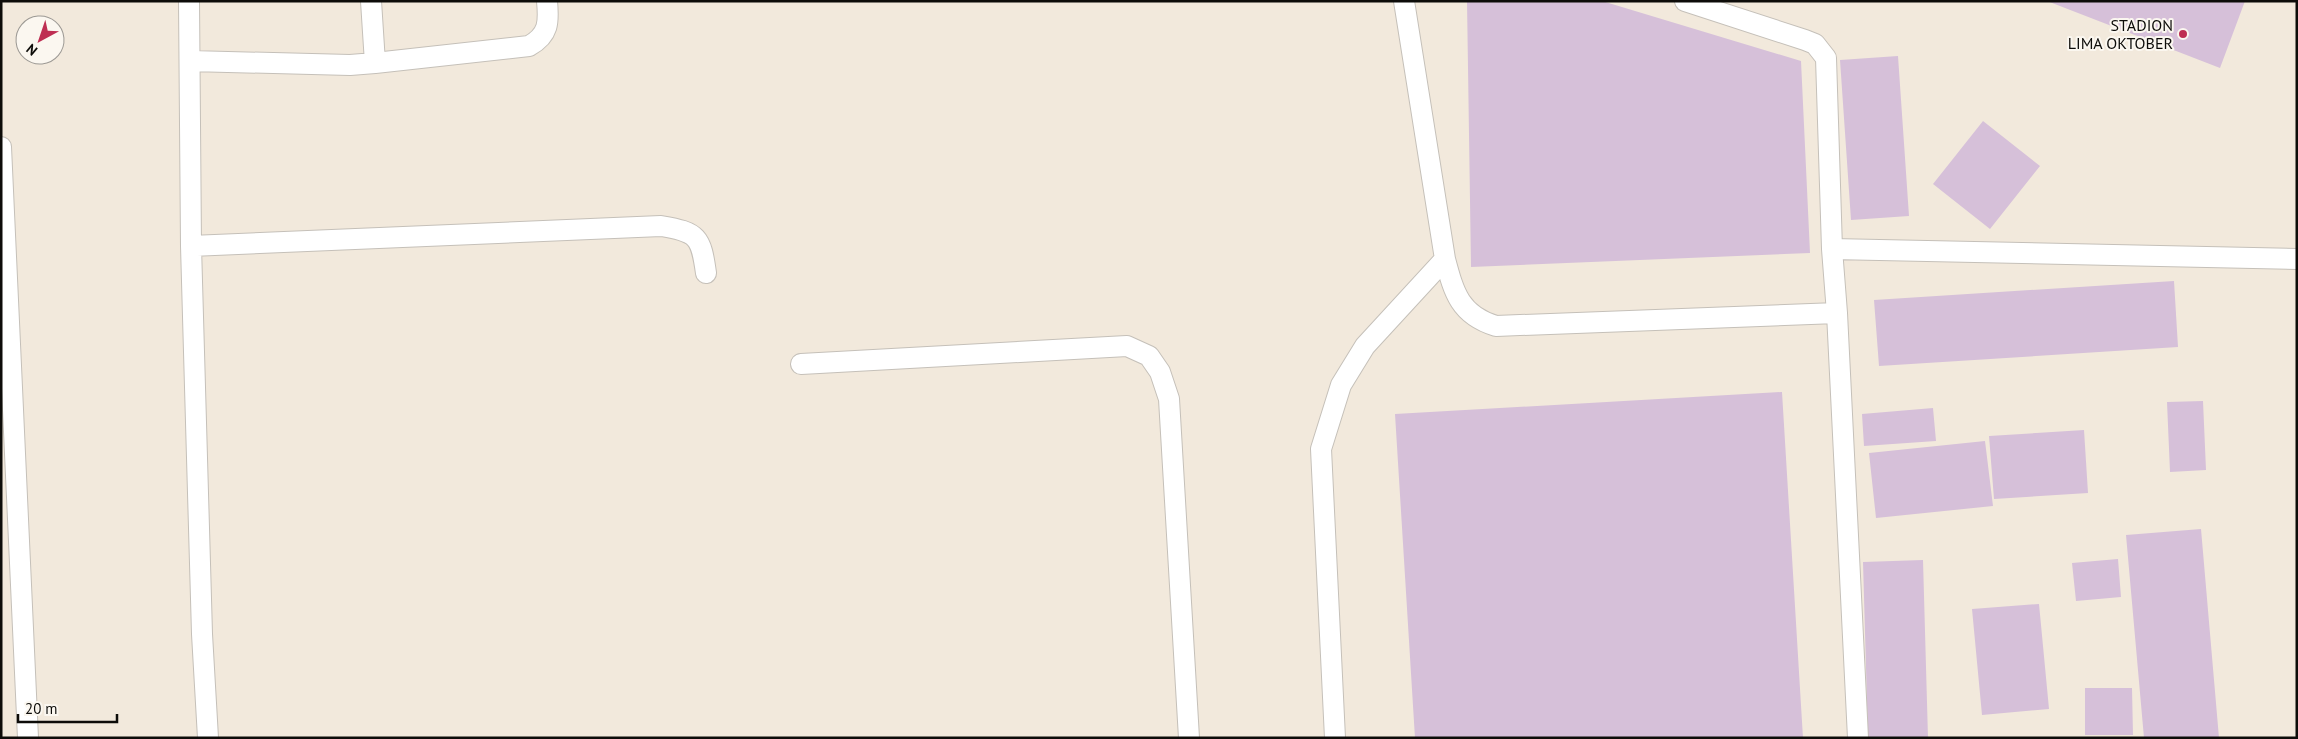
<svg xmlns="http://www.w3.org/2000/svg" width="2298" height="739" viewBox="0 0 2298 739" font-family="'PT Sans',sans-serif">
<style>
.built{fill:#f2e9dc;fill-rule:evenodd}
.building{fill:#d6c0d9}
.lines{fill:none;stroke-linecap:round;stroke-linejoin:round}
.service-casing{stroke:#c5c0b9;stroke-width:22}
.service{stroke:#fff;stroke-width:20}
.poi-dot{fill:#be2e52;stroke:#fbf7f0;stroke-width:2}
.labels{text-anchor:middle;dominant-baseline:central;stroke-width:4;stroke-linejoin:round;paint-order:stroke}
.poi-label{font-size:16px;fill:#0d0c09;stroke:#fbf7f0;text-anchor:end}
</style>
<rect width="100%" height="100%" fill="#fbf7f0"/>
<path class="built" d="M1 1H2297V738H1ZM25 25H55V55H25Z"/>
<path class="building" d="M1467 1H1602L1801 61 1810 253 1471 267Z
M2047 1H2245L2220 68Z
M1898 56 1909 216 1851 220 1840 60Z
M1983 121 2040 166 1990 229 1933 184Z
M2174 281 2178 347 1879 366 1874 300Z
M1782 392 1803 738H1415L1395 414Z
M2203 401 2206 470 2170 472 2167 402Z
M1933 408 1936 441 1864 446 1862 414Z
M2084 430 2088 493 1994 499 1989 436Z
M1985 441 1993 506 1876 518 1869 453Z
M2201 529 2219 738H2144L2126 535Z
M2118 559 2121 597 2076 601 2072 563Z
M1923 560 1928 738H1868L1863 562Z
M2039 604 2049 709 1982 715 1972 609Z
M2085 688H2132L2133 735H2085Z"/>
<g class="lines">
<g class="service-casing">
<path id="service" d="M189 1 191 246 202 634 208 738
M1404 1 1445 259C1454 293 1460 315 1496 326L1837 313 1858 738
M1685 1 1805 40 1815 44 1826 58 1832 249 1837 313
M190 61 350 65 375 63 371 1
M375 63 529 46C549 35 549 22 547 1
M1 147 28 738
M191 246 661 226C698 232 701 237 706 273
M1832 249 2297 259
M801 364 1127 346 1149 356 1160 372 1169 399 1189 738
M1335 738 1321 449 1341 385 1365 346 1445 259"/>
</g>
<use href="#service" class="service"/>
</g>
<circle class="poi-dot" cx="2183" cy="34" r="5"/>
<g class="labels">
<g class="poi-label">
<text x="2173" y="25">STADION<tspan x="2173" dy="18">LIMA OKTOBER</tspan></text>
</g>
</g>
<rect width="2298" height="739" fill="none" stroke="#0d0c09" stroke-width="5"/>
<g transform="translate(40 40) rotate(220)"><circle r="24" fill="#fbf7f0" stroke="#9c9994"/>
<path d="M0-4L9 19L0 12L-9 19Z" fill="#be2e52"/>
<text y="-8" font-size="14" font-weight="bold" text-anchor="middle" fill="#0d0c09">N</text>
</g>
<path d="M18 714v8h99v-8" fill="none" stroke="#0d0c09" stroke-width="2.5"/>
<text x="25" y="714" font-size="15" fill="#0d0c09" stroke="#fbf7f0" stroke-width="4" paint-order="stroke">20 m</text>
</svg>
